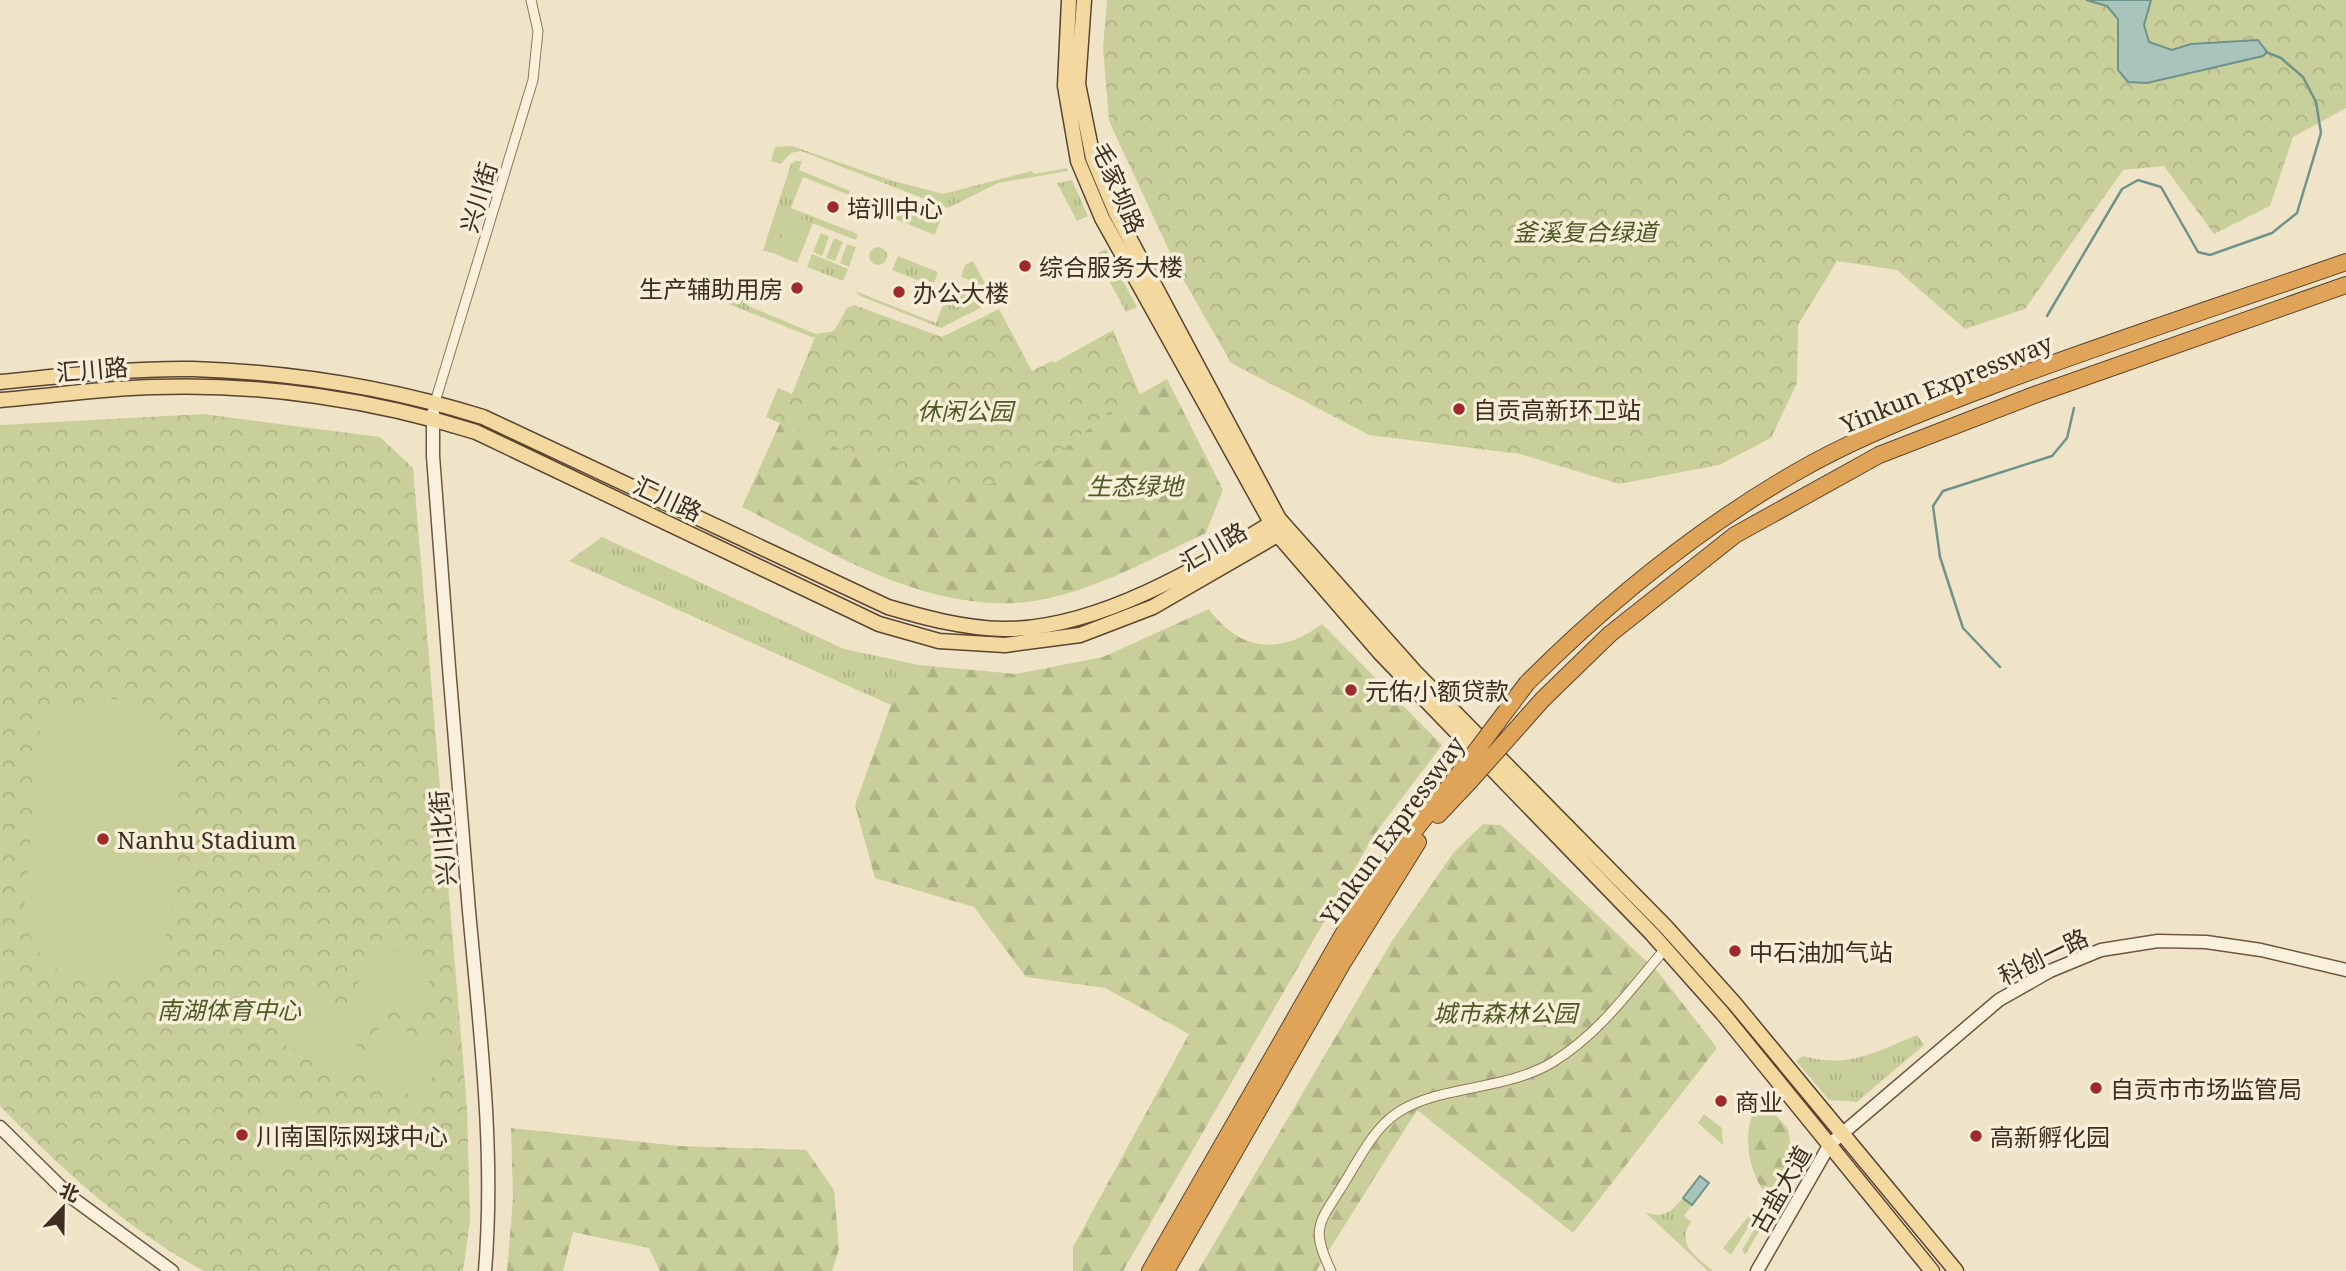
<svg xmlns="http://www.w3.org/2000/svg" width="2346" height="1271" viewBox="0 0 2346 1271" font-family="'Noto Serif','Noto Sans SC',serif">
<style>
.grass{fill:url(#grass-tufts)}
.forest{fill:url(#forest-firs)}
.park{fill:url(#park-crowns)}
.pitch{fill:#c9cf9b}
.water{fill:#a9c4bc;stroke:#6f938a;stroke-width:2}
.lines{fill:none;stroke-linecap:round;stroke-linejoin:round}
.stream{stroke:#6f938a;stroke-width:2.5}
.street-casing{stroke:#8d765c;stroke-width:11}
.secondary-casing{stroke:#6f573f;stroke-width:15}
.primary-casing{stroke:#5b4430;stroke-width:17}
.highway-casing{stroke:#5b4430;stroke-width:18}
.street{stroke:#faf1dc;stroke-width:9}
.secondary{stroke:#faf1dc;stroke-width:12}
.primary{stroke:#f3d9a0;stroke-width:14}
.highway{stroke:#e0a458;stroke-width:16}
.highway-bridge-casing{stroke:#5b4430;stroke-width:18;stroke-linecap:butt}
.highway-bridge{stroke:#e0a458;stroke-width:16}
.poi-dot{fill:#9e2a2b;stroke:#f7eed8;stroke-width:2.5}
.labels{text-anchor:middle;dominant-baseline:central;stroke-width:7;stroke-linejoin:round;paint-order:stroke}
.street-label{font-size:24px;fill:#3d2e20;stroke:#f7eed8}
.poi-label{font-size:24px;fill:#3d2e20;stroke:#f7eed8;text-anchor:start}
.park-label{font-size:24px;font-style:italic;fill:#4d5a26;stroke:#f7eed8}
</style>
<defs>
<pattern id="grass-tufts" width="24" height="20" patternUnits="userSpaceOnUse" patternTransform="scale(1.75)"><rect width="24" height="20" fill="#c9cf9b"/><path d="M3 7l-1-3M5 7V3M7 7l1-3M15 17l-1-3M17 17v-4M19 17l1-3" fill="none" stroke="#aeb285"/></pattern>
<pattern id="forest-firs" width="22" height="20" patternUnits="userSpaceOnUse" patternTransform="scale(1.75)"><rect width="22" height="20" fill="#c9cf9b"/><path d="M5 1l3.5 6h-7zM16 11l3.5 6h-7z" fill="#aeb285"/></pattern>
<pattern id="park-crowns" width="20" height="18" patternUnits="userSpaceOnUse" patternTransform="scale(1.75)"><rect width="20" height="18" fill="#c9cf9b"/><path d="M2 6a3 3 0 1 1 6 0M12 15a3 3 0 1 1 6 0" fill="none" stroke="#aeb285"/></pattern>
</defs>
<rect width="100%" height="100%" fill="#f0e4c8"/>
<path class="grass" d="M792 146 890 180 943 194 1032 171 1034 174 1067 168 1068 171 998 183 948 208 801 151 791 153 781 164 771 161 775 147Z
M796 161H802L799 170 850 191 849 195 803 177 791 208 858 234 856 240 791 215 775 254 763 250 791 164Z
M1072 180 1088 216 1077 221 1057 183Z
M907 204 942 216 935 235 895 219 902 207Z
M869 256a9 9 0 1 1 18 0a9 9 0 1 1-18 0Z
M1106 249 1137 307 1126 312 1095 255Z
M812 254 848 269 843 281 807 267Z
M898 256 938 272 934 283 923 279 922 282 892 270Z
M973 261 987 287 961 277 965 265Z
M733 280 743 283 742 295 748 306 816 334 814 338 726 303Z
M957 288 982 298H993L994 301 941 328 860 296 855 291 936 323 947 294 953 296Z
M602 537 844 649 919 665 891 705 569 561Z
M1917 1035 1924 1045 1857 1102 1829 1100 1796 1061 1803 1056C1847 1069 1876 1052 1917 1035Z
M1704 1114 1722 1128 1723 1145 1698 1123Z
M1683 1198 1692 1205 1684 1216 1691 1222C1675 1244 1697 1257 1713 1271H1708L1645 1212C1663 1219 1671 1212 1683 1198Z
M1767 1208 1770 1213 1745 1255 1742 1250Z"/>
<path class="forest" d="M1167 379 1223 490 1206 533C1158 555 1109 583 1058 596 945 626 839 556 742 507L780 423 938 491 1057 455 1107 413Z
M1209 609C1240 652 1281 655 1322 624L1442 745 1374 835 1123 1271H1073V1247L1189 1034 1105 988 1026 977 974 907 875 878 855 805 891 705 919 665 1016 674 1103 657Z
M1483 824 1501 825 1659 973 1717 1048 1573 1233 1417 1110 1316 1271H1198L1392 941 1454 852Z
M1760 1097 1788 1129 1794 1166 1774 1205C1747 1175 1739 1132 1760 1097Z
M511 1128 680 1146 806 1150 834 1190 839 1249 832 1271H660L649 1248 573 1232 563 1271H507L513 1198Z"/>
<path class="park" d="M1107 0H2346V108L2293 137 2270 206 2214 234 2164 166 2123 170 2025 309 1965 329 1897 270 1837 261 1798 325 1797 383 1771 438 1719 465 1619 484 1520 454 1369 435 1231 363 1179 272 1109 121 1103 48Z
M854 305 942 337 999 309 1032 371 1052 361 1054 363 1113 330 1140 395 1107 413 1057 455 1004 482 938 491 766 417 778 388 792 394 816 334 834 331 847 308Z
M203 414 380 437 413 468 467 1107 470 1221 463 1271H204C126 1229 62 1169 0 1106V425Z"/>
<path class="pitch" d="M791 214 813 223 797 263 775 254Z
M821 233 829 237 822 256 813 252Z
M834 238 843 242 835 261 826 258Z
M847 244 856 247 849 267 840 263Z
M96 699C185 694 181 765 177 829 175 858 173 887 171 915 158 1005 38 1004 24 914L41 716C62 718 76 704 96 699Z
M374 942 435 966 414 1020 353 996Z
M305 991 368 1016 347 1070 284 1045Z
M381 1021 444 1046 423 1100 360 1075Z
M268 1095 305 1109 279 1175 242 1161Z
M1751 1213 1754 1218 1731 1255 1723 1248Z"/>
<path class="water" d="M2086 0H2151L2144 25 2149 42 2172 50 2191 44 2258 40 2267 52 2263 56 2147 83 2128 82 2118 70V19L2107 6Z
M1700 1176 1709 1183 1692 1205 1683 1198Z"/>
<g class="lines">
<path class="stream" d="M2047 316 2122 189 2138 180 2161 187 2198 252 2210 255 2272 233 2297 213 2321 133 2316 102 2303 77 2281 58 2266 52
M2000 667 1963 628 1940 557 1933 506 1943 491 2052 456 2067 438 2074 408"/>
<g class="street-casing">
<path id="street" d="M435 402 533 80 538 31 531 0
M1331 1271C1310 1228 1319 1223 1343 1185 1358 1161 1373 1129 1397 1113 1438 1085 1506 1091 1553 1062 1599 1034 1630 990 1665 949"/>
</g>
<g class="secondary-casing">
<path id="secondary" d="M433 413V456C444 608 456 759 469 911 480 1032 495 1150 485 1271
M0 1127 71 1197 172 1271
M1757 1271 1830 1144 1999 1000 2050 971 2101 950 2158 941 2206 942 2261 950 2346 970"/>
</g>
<g class="primary-casing">
<path id="primary" d="M1069 0 1065 86 1078 161 1102 218 1278 535 1380 653 1652 934 1723 1014 1932 1271
M1084 0 1078 84 1093 158 1116 213 1279 519 1415 672 1666 927 1735 1004 1956 1271
M0 382C64 376 128 368 193 369 290 372 390 388 483 417L888 607C926 618 963 628 1003 629 1097 630 1200 567 1278 519
M0 400C51 396 103 388 154 387 261 383 375 400 476 432L879 624 939 641 1005 645 1080 635 1153 607 1286 530"/>
</g>
<g class="highway-casing">
<path id="highway" d="M1527 683C1607 603 1695 531 1793 474 1854 438 1921 413 1986 388 2105 343 2226 304 2346 262
M1543 699 1610 634 1735 535 1879 455 2037 394 2346 285
M1438 815 1471 780
M1150 1271 1349 924 1412 834 1461 771
M1166 1271 1342 964 1418 842"/>
</g>
<use href="#street" class="street"/>
<use href="#secondary" class="secondary"/>
<use href="#primary" class="primary"/>
<use href="#highway" class="highway"/>
<g class="highway-bridge-casing">
<path id="highway-bridge" d="M1461 771 1527 683
M1471 780 1543 699"/>
</g>
<use href="#highway-bridge" class="highway-bridge"/>
</g>
<g class="poi-dot">
<circle cx="833" cy="207" r="7"/>
<circle cx="1025" cy="266" r="7"/>
<circle cx="797" cy="288" r="7"/>
<circle cx="899" cy="292" r="7"/>
<circle cx="1459" cy="409" r="7"/>
<circle cx="1351" cy="690" r="7"/>
<circle cx="103" cy="839" r="7"/>
<circle cx="1735" cy="951" r="7"/>
<circle cx="2096" cy="1088" r="7"/>
<circle cx="1721" cy="1101" r="7"/>
<circle cx="242" cy="1135" r="7"/>
<circle cx="1976" cy="1136" r="7"/>
</g>
<g class="labels">
<g class="street-label">
<text transform="translate(1119 188) rotate(67)">毛家坝路</text>
<text transform="translate(478 197) rotate(-73)">兴川街</text>
<text transform="translate(92 369) rotate(-5)">汇川路</text>
<text transform="translate(1946 383) rotate(-22)">Yinkun Expressway</text>
<text transform="translate(668 498) rotate(25)">汇川路</text>
<text transform="translate(1213 546) rotate(-30)">汇川路</text>
<text transform="translate(1392 830) rotate(-54)">Yinkun Expressway</text>
<text transform="translate(442 838) rotate(-95)">兴川北街</text>
<text transform="translate(2043 956) rotate(-26)">科创一路</text>
<text transform="translate(1780 1189) rotate(-60)">古盐大道</text>
</g>
<g class="poi-label">
<text x="847" y="207">培训中心</text>
<text x="1039" y="266">综合服务大楼</text>
<text x="783" y="288" text-anchor="end">生产辅助用房</text>
<text x="913" y="292">办公大楼</text>
<text x="1473" y="409">自贡高新环卫站</text>
<text x="1365" y="690">元佑小额贷款</text>
<text x="117" y="839">Nanhu Stadium</text>
<text x="1749" y="951">中石油加气站</text>
<text x="2110" y="1088">自贡市市场监管局</text>
<text x="1735" y="1101">商业</text>
<text x="256" y="1135">川南国际网球中心</text>
<text x="1990" y="1136">高新孵化园</text>
</g>
<g class="park-label">
<text x="1585" y="231">釜溪复合绿道</text>
<text x="965" y="410">休闲公园</text>
<text x="1135" y="485">生态绿地</text>
<text x="229" y="1009">南湖体育中心</text>
<text x="1505" y="1012">城市森林公园</text>
</g>
</g>
<g transform="translate(63 1208) rotate(22)" stroke="#f7eed8" stroke-width="5" paint-order="stroke">
<path d="M0-5L12 26L0 18L-12 26Z" fill="#3d2e20"/>
<text y="-10" font-size="19" font-weight="bold" text-anchor="middle" fill="#3d2e20">北</text>
</g>
</svg>
